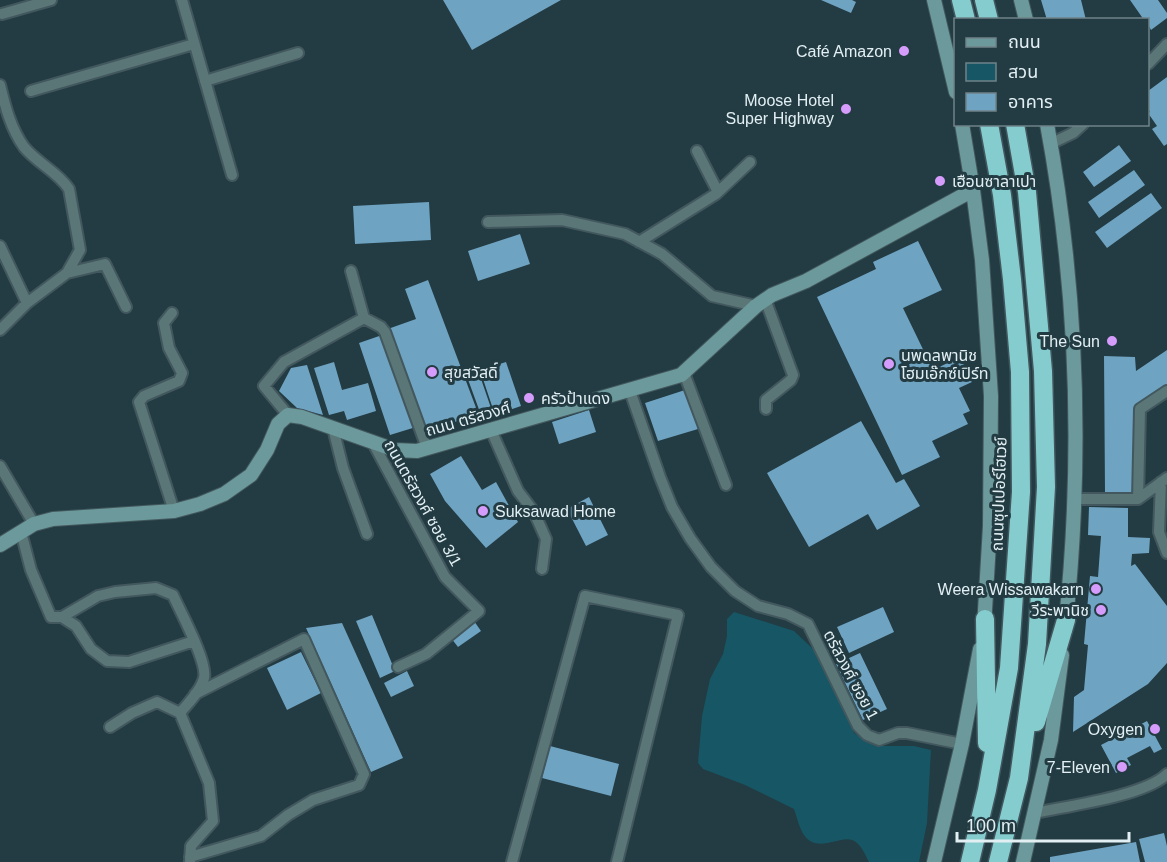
<svg xmlns="http://www.w3.org/2000/svg" width="1167" height="862" viewBox="0 0 1167 862" font-family="Helvetica,'Noto Sans Thai',sans-serif">
<style>
.green{fill:#175664}
.building{fill:#6fa3c2}
.lines{fill:none;stroke-linecap:round;stroke-linejoin:round}
.street-casing{stroke:#42585e;stroke-width:14}
.secondary-casing{stroke:#42585e;stroke-width:16}
.highway-casing{stroke:#42585e;stroke-width:21}
.street{stroke:#5a7677;stroke-width:10}
.secondary{stroke:#6c999b;stroke-width:14}
.highway{stroke:#85cccf;stroke-width:18}
.poi-dot{fill:#d59cfb;stroke:#233b42;stroke-width:2}
.labels{text-anchor:middle;dominant-baseline:central;stroke-width:6;stroke-linejoin:round;paint-order:stroke}
.poi-label{font-size:16px;fill:#e2f0f4;stroke:#233b42;text-anchor:end}
.street-label{font-size:16px;fill:#e2f0f4;stroke:#233b42}
</style>
<rect width="100%" height="100%" fill="#233b42"/>
<path class="green" d="M734 612 794 631 812 648 822 660 854 733 875 746H914L931 750 927 823 919 862H869C865 855 861 843 852 840 840 835 817 854 804 835 799 828 797 817 794 809L745 785 703 769 698 763 702 716 710 679 723 654 727 636V619Z"/>
<path class="building" d="M443 0H561L472 50Z
M821 0H852L856 2 851 13Z
M1041 0H1081L1086 20H1047Z
M1130 0H1158L1167 13V18L1151 30 1148 24V20H1144Z
M1167 77V144L1164 146 1152 129 1157 126 1148 113 1150 112 1148 108V91Z
M1119 145 1131 161 1094 187 1083 172Z
M1134 170 1145 185 1099 218 1088 202Z
M1151 193 1162 208 1107 248 1095 232Z
M429 202 431 240 355 244 353 206Z
M520 234 530 264 478 281 468 251Z
M918 241 942 290 903 308 933 370 960 357 972 382 959 388 970 411 963 414 968 424 932 441 940 457 902 475 817 297 876 269 873 262Z
M428 280 478 413 425 434 385 330 416 319 405 289Z
M385 334 416 427 390 435 359 343Z
M1167 350V386L1136 408V494L1105 493 1104 356 1135 357 1136 371Z
M334 362 342 390 368 383 376 411 347 420 344 411 329 415 314 368Z
M506 362 521 406 495 415 480 370Z
M307 365 323 415 297 408 279 391 291 368Z
M478 370 492 411 481 415 466 374Z
M685 390 698 429 658 441 645 403Z
M589 410 596 432 559 444 552 422Z
M861 421 896 483 904 479 920 506 877 530 868 514 809 547 767 473Z
M461 456 482 490 496 482 518 522 486 548 445 501 430 474Z
M589 497 608 535 586 546 567 509Z
M1089 507 1128 508V537L1150 538 1149 553 1132 554 1131 566 1135 564 1167 606V663L1148 684 1073 732 1074 697 1084 690 1088 645 1084 644 1090 576 1098 577 1101 536 1088 535Z
M883 607 894 632 849 653 837 627Z
M372 615 395 671 380 678 356 621Z
M474 621 481 631 458 647 451 638Z
M342 623 403 758 371 772 306 628Z
M301 652 321 693 287 710 267 668Z
M860 653 887 709 863 720 836 664Z
M407 671 414 686 391 697 384 683Z
M1147 721 1162 749 1154 753 1150 746 1127 758 1131 765 1116 773 1101 745Z
M550 746 619 764 611 796 542 778Z
M1164 833 1167 846V862H1145L1139 839Z
M1136 842 1140 862H1050V857Z"/>
<g class="lines">
<g class="street-casing">
<path id="street" d="M182 0 232 175
M2 14 51 0
M1148 64 1167 44
M205 81 298 53
M0 85C5 106 11 129 24 147 37 163 58 172 69 189L80 250 67 273 27 303 0 330
M31 91 194 44
M1050 144 1073 133 1083 124
M697 151 718 192
M488 222 562 220 625 234 662 254 712 296 756 306
M639 242 716 194 750 162
M0 246 27 303
M67 273 105 264 126 307
M765 299 793 375 791 380 766 400V409
M172 313 164 323 169 348 182 373 179 381 144 396 139 402 174 511
M364 318 381 327 385 332 427 448
M684 373 726 485
M630 391 660 477 672 507 690 538 711 567 735 591 758 606 788 614 808 624 858 726 867 735 879 740 898 733H907L962 744
M288 415 264 386 284 362 364 318 351 271
M333 428 343 468 367 534
M491 430 518 491 534 512 546 539 542 569
M372 441 445 577 479 611 426 654 398 667
M0 466 34 524
M1161 482 1159 532 1167 553
M1075 499H1138L1167 478
M1138 499 1140 409 1167 391
M21 532 31 570 51 617H62L98 596 115 592 156 588 173 595C180 611 208 662 204 678 201 691 188 703 180 713L209 783 213 821 191 846 190 862
M62 617 76 626 91 649 107 661 129 662 194 641
M110 727 132 713 157 702 180 713
M1035 813C1067 806 1145 796 1167 774
M190 857 261 836 288 815 313 800 359 785 364 774 304 639 195 694
M512 862 585 596 678 615 617 862"/>
</g>
<g class="secondary-casing">
<path id="secondary" d="M934 0 956 92
M1021 0 1026 20
M962 124 973 190 982 260 991 396 990 526 984 627
M1047 124C1078 291 1083 462 1065 630
M0 545 34 524 53 519 174 511 200 504 224 494 251 475 267 450 278 424 288 415 302 417 395 450 417 451 681 375 756 306 772 295 806 281 973 190
M934 862 962 744 980 649
M1023 862 1051 740 1062 655"/>
</g>
<g class="highway-casing">
<path id="highway" d="M961 0 966 20
M984 0 989 20
M985 619 987 743
M1036 722 1066 620
M970 862 987 790 1009 668 1021 492 1020 372 1012 279 1002 195 989 124
M998 862 1019 778 1037 644 1046 487 1043 371 1027 192 1015 124"/>
</g>
<use href="#street" class="street"/>
<use href="#secondary" class="secondary"/>
<use href="#highway" class="highway"/>
</g>
<g class="poi-dot">
<circle cx="904" cy="51" r="6"/>
<circle cx="846" cy="109" r="6"/>
<circle cx="940" cy="181" r="6"/>
<circle cx="1112" cy="341" r="6"/>
<circle cx="889" cy="364" r="6"/>
<circle cx="432" cy="372" r="6"/>
<circle cx="529" cy="398" r="6"/>
<circle cx="483" cy="511" r="6"/>
<circle cx="1096" cy="589" r="6"/>
<circle cx="1101" cy="610" r="6"/>
<circle cx="1155" cy="729" r="6"/>
<circle cx="1122" cy="767" r="6"/>
</g>
<g class="labels">
<g class="poi-label">
<text x="892" y="51">Café Amazon</text>
<text x="834" y="100">Moose Hotel<tspan x="834" dy="18">Super Highway</tspan></text>
<text x="952" y="181" text-anchor="start">เฮือนซาลาเปา</text>
<text x="1100" y="341">The Sun</text>
<text x="901" y="355" text-anchor="start">นพดลพานิช<tspan x="901" dy="18">โฮมเอ๊กซ์เปิร์ท</tspan></text>
<text x="444" y="372" text-anchor="start">สุขสวัสดิ์</text>
<text x="541" y="398" text-anchor="start">ครัวป้าแดง</text>
<text x="495" y="511" text-anchor="start">Suksawad Home</text>
<text x="1084" y="589">Weera Wissawakarn</text>
<text x="1089" y="610">วีระพานิช</text>
<text x="1143" y="729">Oxygen</text>
<text x="1110" y="767">7-Eleven</text>
</g>
<g class="street-label">
<text transform="translate(468 419) rotate(-16)">ถนน ตรัสวงศ์</text>
<text transform="translate(999 494) rotate(-88)">ถนนซุปเปอร์ไฮเวย์</text>
<text transform="translate(423 503) rotate(61)">ถนนตรัสวงศ์ ซอย 3/1</text>
<text transform="translate(851 675) rotate(62)">ตรัสวงศ์ ซอย 1</text>
</g>
</g>
<rect x="954" y="18" width="195" height="108" fill="#233b42" stroke="#6f8389" stroke-width="1.5"/>
<rect x="966" y="38" width="30" height="9" fill="#6c999b" stroke="#6f8389" stroke-width="1.5"/>
<text x="1008" y="48" font-size="18" fill="#e2f0f4">ถนน</text>
<rect x="966" y="63" width="30" height="18" fill="#175664" stroke="#6f8389" stroke-width="1.5"/>
<text x="1008" y="78" font-size="18" fill="#e2f0f4">สวน</text>
<rect x="966" y="93" width="30" height="18" fill="#6fa3c2" stroke="#6f8389" stroke-width="1.5"/>
<text x="1008" y="108" font-size="18" fill="#e2f0f4">อาคาร</text>
<path d="M957 832v9h172v-9" fill="none" stroke="#e2f0f4" stroke-width="3"/>
<text x="966" y="832" font-size="18" fill="#e2f0f4" stroke="#233b42" stroke-width="4.5" paint-order="stroke">100 m</text>
</svg>
